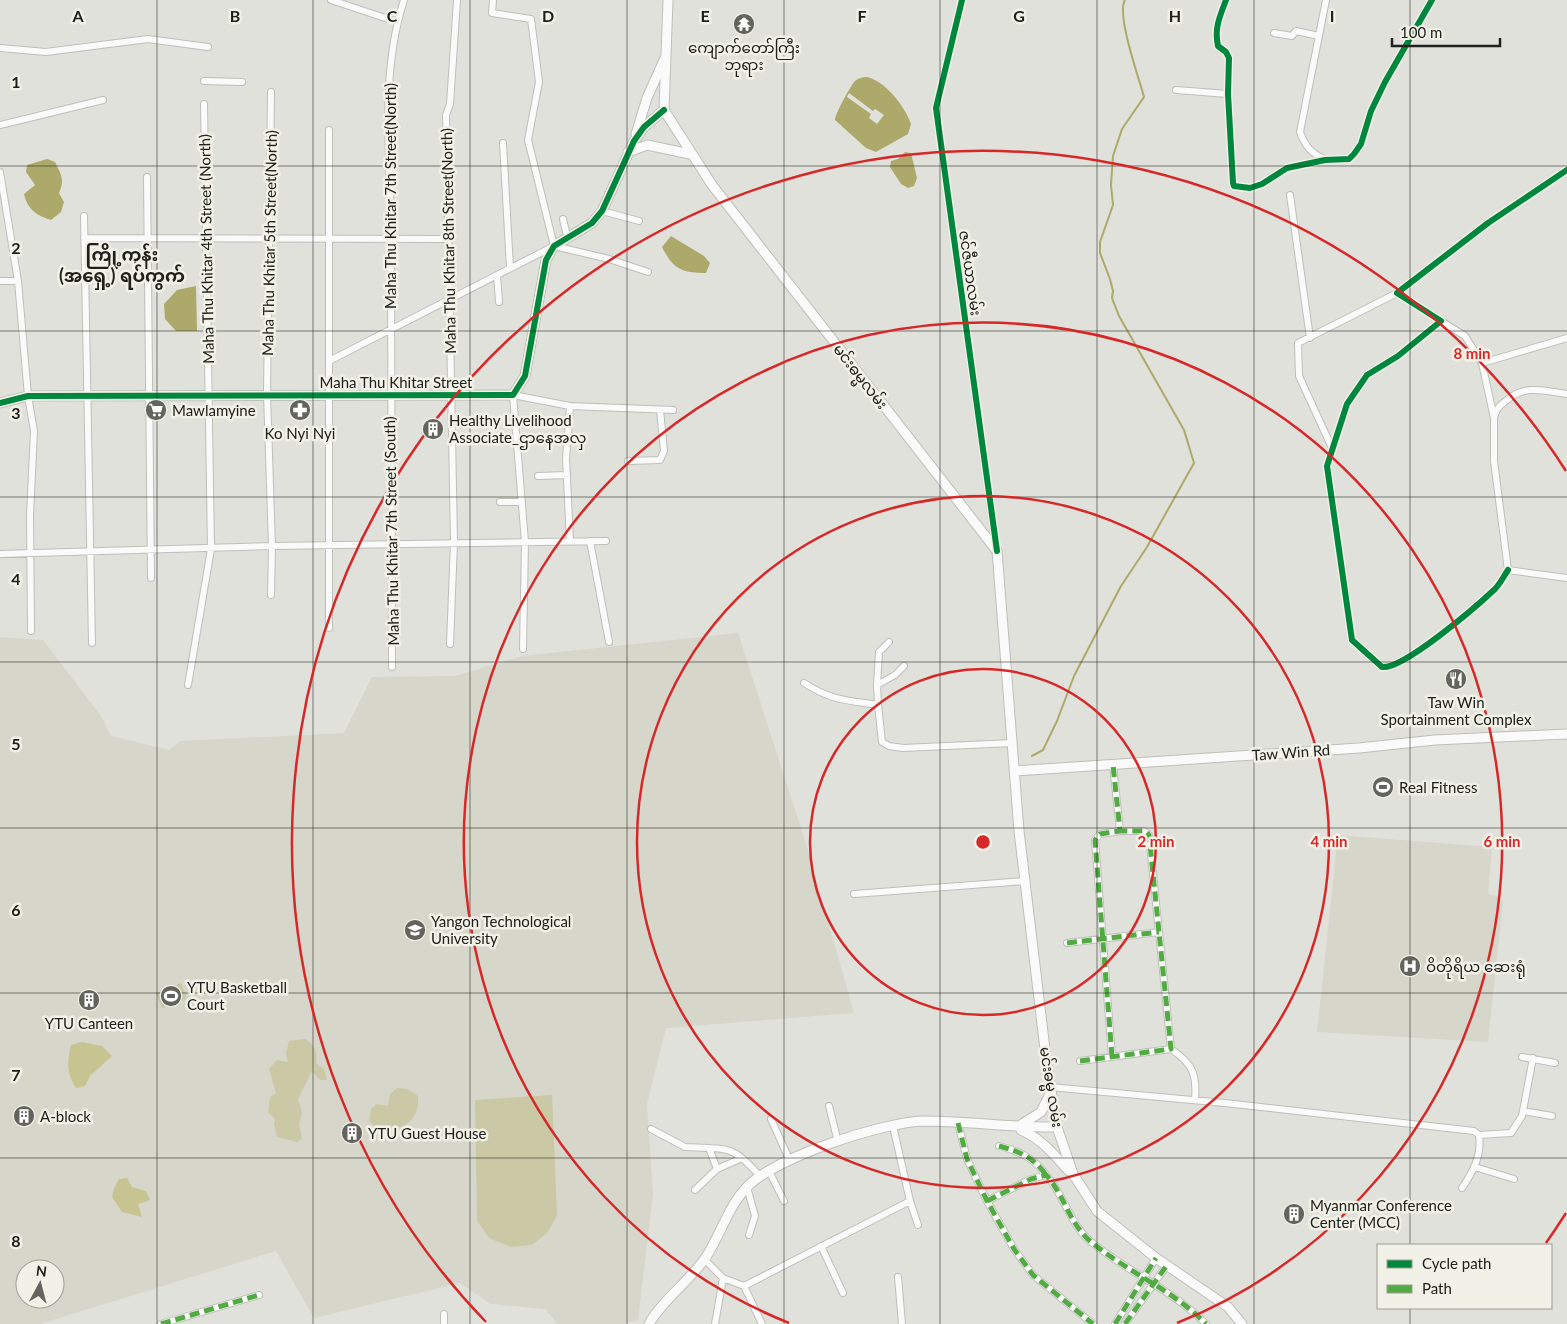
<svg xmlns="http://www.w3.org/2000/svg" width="1567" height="1324" viewBox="0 0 1567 1324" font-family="Lato,'Noto Sans Myanmar',sans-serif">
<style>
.built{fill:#d6d6cb;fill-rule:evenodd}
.green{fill:#cac8a5}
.forest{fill:#c7c492}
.water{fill:#ada96a}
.pier{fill:#e1e1dc}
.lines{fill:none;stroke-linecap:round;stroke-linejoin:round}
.stream{stroke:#ada96a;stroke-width:2}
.street-casing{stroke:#bfbfba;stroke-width:8}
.secondary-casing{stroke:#bfbfba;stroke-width:11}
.street{stroke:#fafafa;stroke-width:6}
.secondary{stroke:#fafafa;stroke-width:9}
.quiet{stroke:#52aa43;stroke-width:5;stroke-dasharray:10 5;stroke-linecap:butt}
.cycleway-casing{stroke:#f2f1e7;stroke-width:9}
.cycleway{stroke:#00873e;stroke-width:6}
.grid{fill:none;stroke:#20201c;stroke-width:1;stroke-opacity:0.55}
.ring{fill:none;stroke:#d62828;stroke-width:2.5}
.labels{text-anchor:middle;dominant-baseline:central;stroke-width:5;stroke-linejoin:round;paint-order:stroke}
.poi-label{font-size:15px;fill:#20201c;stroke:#f2f1e7;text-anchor:start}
.street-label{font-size:15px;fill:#20201c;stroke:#f2f1e7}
.quarter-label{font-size:18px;font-weight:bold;fill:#20201c;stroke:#f2f1e7}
.grid-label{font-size:16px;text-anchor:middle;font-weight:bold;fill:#20201c;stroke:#f2f1e7;stroke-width:5;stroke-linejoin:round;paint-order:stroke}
.centre{fill:#d62828;stroke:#f2f1e7;stroke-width:2.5}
.ring-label{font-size:15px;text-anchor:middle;font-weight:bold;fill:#d62828;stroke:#f2f1e7;stroke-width:5;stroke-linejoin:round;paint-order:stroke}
</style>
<rect width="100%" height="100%" fill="#e1e1dc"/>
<path class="built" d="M738 633 807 847 854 1013 666 1028 647 1104 653 1194 638 1320 622 1324H558L545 1309 491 1304 460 1283 314 1318 276 1251 40 1324H0V637L43 640 101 716 111 736 169 750 180 741 344 733 372 677 455 676 522 656ZM25 1269H55V1299H25Z
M1338 835 1492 847 1488 894 1499 896 1503 901 1488 1042 1317 1032Z"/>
<path class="green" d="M181 983 187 998 162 1008 156 993Z
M305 1039C315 1046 318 1051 316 1063L324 1069 327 1080H320L312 1071 298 1099 302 1113 299 1125 302 1139 297 1142 277 1137 274 1124 275 1119 268 1112 270 1097 276 1093 269 1069 277 1060 288 1062 286 1053 289 1041Z
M397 1088 408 1089 418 1096C420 1121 403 1130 379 1131L369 1121 371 1109 376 1104 388 1106 390 1094Z
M552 1095 557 1215 548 1232 532 1245 511 1247 489 1238 477 1220 475 1100Z"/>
<path class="forest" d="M82 1042 102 1046 112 1056 90 1076 85 1086 76 1088C66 1073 67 1061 71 1045Z
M127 1178 132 1187 146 1191 150 1200 138 1204 142 1217 122 1212 112 1197 114 1188 119 1179Z"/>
<path class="water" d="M867 77C885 81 905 106 911 124L908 134 876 152 866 148 835 120C835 114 851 85 855 81 859 78 862 77 867 77Z
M905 152 911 153 917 178 914 186 908 188 901 184 890 167 891 161 898 159Z
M47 159 55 162C61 174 65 180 59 193L64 202 61 212 51 220C37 216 27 209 24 194L35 185 26 172 27 165Z
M671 236 704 256 710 263 706 273C682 273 673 269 662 247Z
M196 286 197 331H176L165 319 164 304 177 290Z"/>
<path class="pier" d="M849 93 873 111 875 109 884 115 877 124 869 118 871 114 847 97Z"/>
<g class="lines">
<path class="stream" d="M1032 756 1043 750 1057 721 1074 676 1121 586 1147 547 1194 463 1184 430 1119 316 1112 298 1113 291 1110 279 1100 253V242L1113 205 1111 185 1113 156 1122 129 1144 97C1139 78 1116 14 1125 0"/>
<g class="street-casing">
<path id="street" d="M331 0 397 22
M493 0 492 13 531 19 539 82 528 140 554 246
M962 0 936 108 996 549
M1226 0C1220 16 1214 28 1218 46L1226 52 1229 58 1228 94 1233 183 1234 186 1250 188 1262 184 1287 168 1325 160 1349 159 1354 154 1361 144 1371 111 1385 82 1432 0
M1274 33 1292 36 1296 31 1319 36
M0 48 46 52 148 39 208 47
M204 81 242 82
M1176 90 1228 94
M271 92 267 394 272 546 271 595
M0 125 103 100
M329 130V628
M503 143 510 268
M1324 159C1311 153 1305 146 1300 132L1326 0
M0 172 18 281 28 396 34 431 30 515 31 631
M147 177 151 578
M1290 195 1310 338
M602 211 639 221
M84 216 92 643
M563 219 567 236
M84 238 448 239
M554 246 609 259 648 272
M497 275 499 302
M0 281H18
M1441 321 1465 336 1482 363 1494 418V461L1508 570 1567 578
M329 361 554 246
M1482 363 1567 338
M1495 415C1497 407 1501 405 1507 400 1526 384 1544 391 1567 394
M1332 448 1299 376 1298 343 1397 293
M628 461 660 460 664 451 660 410
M538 476 567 475
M500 502H522
M570 541 566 459 570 406
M590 541 609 642
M0 554 272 546 606 541
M1508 570C1504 576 1500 584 1495 589 1477 606 1403 670 1382 667L1352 640 1327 466 1347 404 1367 375 1398 356 1441 321 1397 293 1488 223 1567 170
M450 644 454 542 446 115 450 104 457 0
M523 649 525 542 513 395 570 406 673 410
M392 667C392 525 390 383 391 240 391 160 379 77 404 0
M804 683C832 701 847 700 878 705L882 742 889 746 903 748 1012 743
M188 685 211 549 204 104
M877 685 879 652 889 642
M878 705 877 685 895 675 904 666
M1120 831H1144L1149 835 1171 1049
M854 894 1025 881
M1067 943 1159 932
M1112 1057 1095 840 1100 834 1120 831 1113 765
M1522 1057 1555 1063
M1080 1061 1171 1049C1193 1064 1197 1074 1195 1100
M1050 1087 1225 1103 1474 1131 1479 1135C1482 1155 1473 1172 1462 1188
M829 1106 838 1142
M1523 1111 1552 1116
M771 1119 789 1159
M958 1123 967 1159 987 1201 1014 1249 1033 1275 1093 1324
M893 1126 910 1201 918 1225
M651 1129 685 1147 709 1148 717 1169
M1479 1135 1511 1133 1522 1116 1533 1058
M999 1146C1018 1151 1034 1157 1046 1175
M709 1148C736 1148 742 1157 760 1176
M1475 1167 1514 1179
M769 1171 784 1201
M747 1187 755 1216 749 1235
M695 1190 717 1169 742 1158
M987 1201 1031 1179 1046 1175C1064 1194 1069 1223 1090 1241 1127 1272 1173 1290 1206 1324
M821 1246 843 1293
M704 1259 723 1278 744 1286 762 1324
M898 1277 902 1324
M744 1286 910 1201
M161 1324 259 1295
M444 1324V1314
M715 1324 723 1278
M1115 1324 1156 1258
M1125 1324 1167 1265"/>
</g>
<g class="secondary-casing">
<path id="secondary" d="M668 0 664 110 712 185 997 551 1019 831 1047 1066 1057 1127 1073 1174 1097 1211 1156 1258 1228 1307 1242 1324
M636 134 647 98 664 60
M628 152 647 145 690 154
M0 403 28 396 513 395 525 376 546 260 554 246 592 223 602 211 634 141 644 127 664 110
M1014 771 1359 748 1435 740 1567 734
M1019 1126 1041 1112 1051 1092
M1021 1130C1042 1139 1054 1155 1069 1171
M649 1324C663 1299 690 1281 706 1257 721 1234 728 1206 748 1186 777 1157 883 1122 924 1121 968 1121 1013 1128 1057 1127"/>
</g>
<use href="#street" class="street"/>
<use href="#secondary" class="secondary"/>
<path class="quiet" d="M1067 943 1159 932
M1112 1057 1095 840 1100 834 1120 831 1113 765
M1080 1061 1171 1049 1149 835 1144 831H1120
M958 1123 967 1159 987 1201 1014 1249 1033 1275 1093 1324
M999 1146C1018 1151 1034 1157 1046 1175
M987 1201 1031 1179 1046 1175C1064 1194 1069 1223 1090 1241 1127 1272 1173 1290 1206 1324
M161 1324 259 1295
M1115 1324 1156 1258
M1125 1324 1167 1265"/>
<g class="cycleway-casing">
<path id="cycleway" d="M962 0 936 108 997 551
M1226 0C1220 16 1214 28 1218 46L1226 52 1229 58 1228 94 1233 183 1234 186 1250 188 1262 184 1287 168 1325 160 1349 159 1354 154 1361 144 1371 111 1385 82 1432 0
M0 403 28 396 513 395 525 376 546 260 554 246 592 223 602 211 634 141 644 127 664 110
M1508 570C1504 576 1500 584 1495 589 1477 606 1403 670 1382 667L1352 640 1327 466 1347 404 1367 375 1398 356 1441 321 1397 293 1488 223 1567 170"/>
</g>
<use href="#cycleway" class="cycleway"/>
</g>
<path class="grid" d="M157 0V1324M313 0V1324M470 0V1324M627 0V1324M784 0V1324M940 0V1324M1097 0V1324M1254 0V1324M1410 0V1245M0 166H1567M0 331H1567M0 497H1567M0 662H1567M0 828H1567M0 993H1567M0 1158H1567M1410 1308V1324"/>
<g class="ring">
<circle cx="983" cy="842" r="173"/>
<circle cx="983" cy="842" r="346"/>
<path d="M789 1323A519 519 0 1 1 1177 1323"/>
<path d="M1566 1213A691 691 0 0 1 1546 1243M486 1322A691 691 0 1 1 1566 471"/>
</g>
<defs>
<g id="temple-disc" transform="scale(1.125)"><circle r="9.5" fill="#64645f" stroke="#f2f1e7"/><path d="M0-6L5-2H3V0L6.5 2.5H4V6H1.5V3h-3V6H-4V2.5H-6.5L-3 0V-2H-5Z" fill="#fff"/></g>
<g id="supermarket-disc" transform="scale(1.125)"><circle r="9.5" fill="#64645f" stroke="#f2f1e7"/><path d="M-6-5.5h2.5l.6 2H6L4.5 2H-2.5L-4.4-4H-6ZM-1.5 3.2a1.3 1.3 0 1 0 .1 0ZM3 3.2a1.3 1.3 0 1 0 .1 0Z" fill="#fff"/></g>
<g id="pharmacy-disc" transform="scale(1.125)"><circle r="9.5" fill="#64645f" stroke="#f2f1e7"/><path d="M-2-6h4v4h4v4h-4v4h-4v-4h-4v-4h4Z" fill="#fff"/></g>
<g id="building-disc" transform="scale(1.125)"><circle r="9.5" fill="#64645f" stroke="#f2f1e7"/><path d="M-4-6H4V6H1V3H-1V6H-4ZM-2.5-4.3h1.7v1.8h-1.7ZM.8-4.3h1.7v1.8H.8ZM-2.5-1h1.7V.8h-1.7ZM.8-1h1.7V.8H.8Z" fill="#fff"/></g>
<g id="restaurant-disc" transform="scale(1.125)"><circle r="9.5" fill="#64645f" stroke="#f2f1e7"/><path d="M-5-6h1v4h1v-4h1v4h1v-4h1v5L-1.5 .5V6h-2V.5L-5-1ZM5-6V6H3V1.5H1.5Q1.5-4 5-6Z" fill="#fff"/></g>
<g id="stadium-disc" transform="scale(1.125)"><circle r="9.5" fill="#64645f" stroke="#f2f1e7"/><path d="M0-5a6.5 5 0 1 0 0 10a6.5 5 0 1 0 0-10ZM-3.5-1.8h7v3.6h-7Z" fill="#fff"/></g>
<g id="university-disc" transform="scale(1.125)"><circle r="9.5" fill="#64645f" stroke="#f2f1e7"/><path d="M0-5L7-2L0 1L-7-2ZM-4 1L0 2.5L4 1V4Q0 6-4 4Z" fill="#fff"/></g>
<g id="hospital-disc" transform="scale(1.125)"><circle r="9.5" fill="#64645f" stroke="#f2f1e7"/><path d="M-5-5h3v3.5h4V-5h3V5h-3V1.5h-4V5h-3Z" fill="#fff"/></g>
</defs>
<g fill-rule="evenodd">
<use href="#temple-disc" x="744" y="24"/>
<use href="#supermarket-disc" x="156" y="410"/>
<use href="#pharmacy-disc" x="300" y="410"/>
<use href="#building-disc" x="433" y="429"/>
<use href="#restaurant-disc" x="1456" y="679"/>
<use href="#stadium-disc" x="1383" y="787"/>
<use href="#university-disc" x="415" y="930"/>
<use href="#hospital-disc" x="1410" y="966"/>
<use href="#stadium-disc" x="171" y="996"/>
<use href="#building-disc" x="89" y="1000"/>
<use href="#building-disc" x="24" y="1116"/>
<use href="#building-disc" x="352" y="1133"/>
<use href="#building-disc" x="1294" y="1214"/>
</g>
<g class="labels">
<g class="poi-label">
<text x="744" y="47" text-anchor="middle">ကျောက်တော်ကြီး<tspan x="744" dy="17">ဘုရား</tspan></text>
<text x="172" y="410">Mawlamyine</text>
<text x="449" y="420">Healthy Livelihood<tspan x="449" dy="17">Associate_ဌာနေအလှ</tspan></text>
<text x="300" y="433" text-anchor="middle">Ko Nyi Nyi</text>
<text x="1456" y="702" text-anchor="middle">Taw Win<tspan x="1456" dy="17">Sportainment Complex</tspan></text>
<text x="1399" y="787">Real Fitness</text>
<text x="431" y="921">Yangon Technological<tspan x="431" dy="17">University</tspan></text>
<text x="1426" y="966">ဝိတိုရိယ ဆေးရုံ</text>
<text x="187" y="987">YTU Basketball<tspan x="187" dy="17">Court</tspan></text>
<text x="89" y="1023" text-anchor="middle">YTU Canteen</text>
<text x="40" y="1116">A-block</text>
<text x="368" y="1133">YTU Guest House</text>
<text x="1310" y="1205">Myanmar Conference<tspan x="1310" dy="17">Center (MCC)</tspan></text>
</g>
<g class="street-label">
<text transform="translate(390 196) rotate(-90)">Maha Thu Khitar 7th Street(North)</text>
<text transform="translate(448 241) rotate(-91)">Maha Thu Khitar 8th Street(North)</text>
<text transform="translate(269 243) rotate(-89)">Maha Thu Khitar 5th Street(North)</text>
<text transform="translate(206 249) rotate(-91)">Maha Thu Khitar 4th Street (North)</text>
<text transform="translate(971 273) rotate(82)">ဇင်ဇီယာလမ်း</text>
<text transform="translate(861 376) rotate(52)">မင်းဓမ္မလမ်း</text>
<text x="396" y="382">Maha Thu Khitar Street</text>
<text transform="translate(391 531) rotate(-91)">Maha Thu Khitar 7th Street (South)</text>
<text transform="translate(1291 752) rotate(-4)">Taw Win Rd</text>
<text transform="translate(1052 1087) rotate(81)">မင်းဓမ္မ လမ်း</text>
</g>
<g class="quarter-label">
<text x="122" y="254">ကြို့ကုန်း<tspan x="122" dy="21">(အရှေ့) ရပ်ကွက်</tspan></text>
</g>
</g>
<g class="grid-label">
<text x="78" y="22">A</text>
<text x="235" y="22">B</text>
<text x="392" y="22">C</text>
<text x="548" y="22">D</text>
<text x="705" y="22">E</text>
<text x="862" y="22">F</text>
<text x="1019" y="22">G</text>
<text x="1175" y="22">H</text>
<text x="1332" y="22">I</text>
<text x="16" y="88">1</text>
<text x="16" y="254">2</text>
<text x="16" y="419">3</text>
<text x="16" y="585">4</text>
<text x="16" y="750">5</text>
<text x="16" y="916">6</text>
<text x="16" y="1081">7</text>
<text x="16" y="1247">8</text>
</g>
<circle cx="983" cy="842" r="8" class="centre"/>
<g class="ring-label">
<text x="1472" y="359">8 min</text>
<text x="1156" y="847">2 min</text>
<text x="1329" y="847">4 min</text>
<text x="1502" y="847">6 min</text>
</g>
<rect x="1377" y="1244" width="175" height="65" fill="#f2f1e7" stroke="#9e9d96"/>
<rect x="1387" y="1260" width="25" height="8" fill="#00873e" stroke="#9e9d96"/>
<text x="1422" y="1269" font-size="15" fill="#20201c">Cycle path</text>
<rect x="1387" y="1285" width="25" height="8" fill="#52aa43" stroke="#9e9d96"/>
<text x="1422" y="1294" font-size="15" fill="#20201c">Path</text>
<g transform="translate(40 1284) rotate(7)"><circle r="24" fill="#f2f1e7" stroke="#9e9d96"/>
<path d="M0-4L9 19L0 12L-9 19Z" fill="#64645f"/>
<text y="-8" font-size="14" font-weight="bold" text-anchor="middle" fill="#20201c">N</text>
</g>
<path d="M1392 38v8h108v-8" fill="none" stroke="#20201c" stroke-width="2.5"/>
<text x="1400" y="38" font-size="15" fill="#20201c" stroke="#f2f1e7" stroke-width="4" paint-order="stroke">100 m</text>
</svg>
